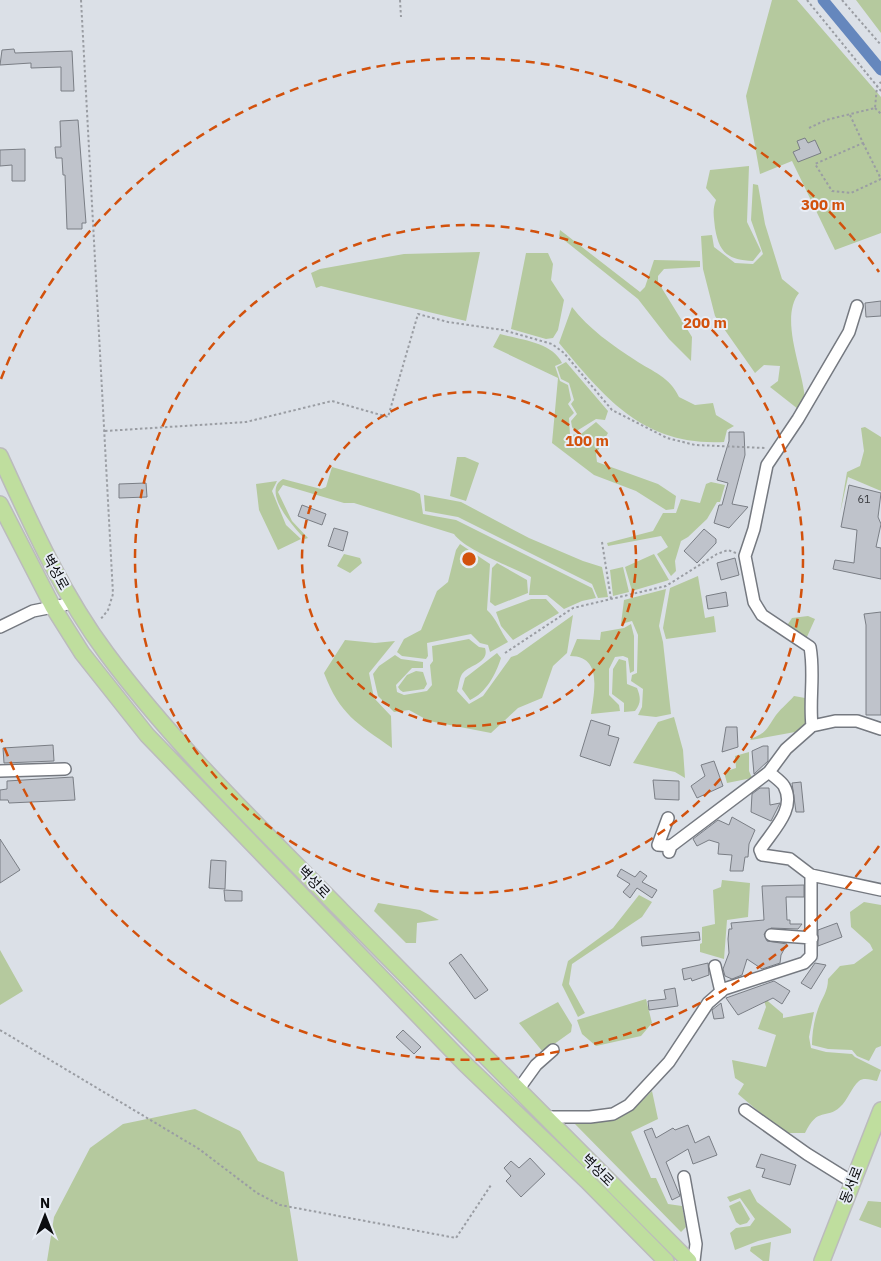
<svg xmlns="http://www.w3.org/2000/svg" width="881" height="1261" viewBox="0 0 881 1261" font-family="'IBM Plex Sans','Noto Sans KR',sans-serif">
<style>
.green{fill:#b5c99e}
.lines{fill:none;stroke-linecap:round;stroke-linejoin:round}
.canal{stroke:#6587bd;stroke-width:11}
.building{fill:#bfc3cb;stroke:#7a7e85}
.minor-casing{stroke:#757980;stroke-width:14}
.major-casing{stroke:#bbbbbc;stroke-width:18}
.path{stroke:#9a9da3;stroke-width:2;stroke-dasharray:2.5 2.5;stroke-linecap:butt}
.minor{stroke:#fff;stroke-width:11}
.major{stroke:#bfde9e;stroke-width:15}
.ring{fill:none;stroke:#d2510c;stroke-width:2.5;stroke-dasharray:9 6}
.labels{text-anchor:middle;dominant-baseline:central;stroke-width:4;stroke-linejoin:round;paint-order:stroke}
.number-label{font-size:11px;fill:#383a3e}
.street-label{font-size:14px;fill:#0b0c0f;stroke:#e8edf5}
.centre{fill:#d2510c;stroke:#e8edf5;stroke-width:2.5}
.ring-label{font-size:15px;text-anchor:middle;font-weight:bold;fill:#d2510c;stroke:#e8edf5;stroke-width:4;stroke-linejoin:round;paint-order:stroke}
</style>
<rect width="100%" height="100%" fill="#dbe0e7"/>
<path class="green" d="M772 0H797L881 97V233L835 250 792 161 760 174 746 96Z
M856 0H881V33Z
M749 166 747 222 761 251 753 261C727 260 719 252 715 228 714 217 712 210 716 200L706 188 710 170Z
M753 184 758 185 765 224 782 279 799 293C779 318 803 369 805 399L798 409 770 387 778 381 780 366 764 365 755 373 715 316 703 269 701 236 712 235 714 247 735 263 753 264 763 254 751 220Z
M560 230 640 292 645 287 654 260 700 261V267L664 269 658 276V282L692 337 691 361 669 339 638 299 559 236Z
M480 252 466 321 321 286 316 288 311 273 320 269 404 254Z
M526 253H548L553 264 551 280 564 300 558 330 553 338 546 339 511 329Z
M572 307C588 328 613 346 635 360 653 372 670 377 679 397L695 405 713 403 716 415 734 426 727 430 724 442C643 446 606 399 559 343Z
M500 334C520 340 552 342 562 363L555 366 560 381 568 385 571 400 568 404 574 413 569 418 570 435 581 434 596 422 608 433 596 454 597 462 658 484 676 496 674 509 666 510 636 491 594 475 552 443 558 378 493 347Z
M566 362 608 411 605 420 596 419 575 432 572 427 571 421 577 414 571 404 574 400 569 383 561 379 557 367Z
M865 427 881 437V491L848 477 840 513 847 472 860 466 864 451 861 428Z
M457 457H465L479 463 466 501 450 496Z
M332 467 414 491 420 494 423 514 456 520 592 588 596 598 582 601 564 609 547 595H529L531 577C512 567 465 550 454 534L354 503H344L283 485 278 492 292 521 308 538 305 539C294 528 261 491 283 479L321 489 326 487Z
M277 481 272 491 286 525 301 539 278 550 259 510 256 484Z
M711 482 725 485 720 502H717L707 519 688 537 681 541 675 561 676 571 671 576 657 554 668 547 661 536 608 546 607 543 653 531 663 513H676L681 499 700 503 706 484Z
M424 495 461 502 529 538 583 561 602 567 608 597 598 598 592 584 458 517 425 511Z
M460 544 490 564 487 610C496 618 501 632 508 642L490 652 488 645 480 643 471 634 427 643 428 656 426 659 402 656 397 652 404 639 421 630 437 591 448 582 456 550Z
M344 554 360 558 362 563 350 573 337 566Z
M654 554 669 580 632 591 625 567Z
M497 563 527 580 528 593 495 606 490 602 492 568Z
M623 567 629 592 613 596 610 570Z
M698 576 705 618 714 616 716 632 666 639 663 628 670 588Z
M666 589 659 626 663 642 671 714 656 717 638 715 642 707 643 689 631 681 632 675 637 673 638 635 632 621 621 624 624 600Z
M531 599H546L559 613 513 640 501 626 496 612Z
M573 615 567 653 553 666 542 698 518 708 491 733 429 721 409 710 394 712 378 696 373 674 379 666 395 655 401 659 423 662V668H412L396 685 397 692 404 695 427 691 432 685 430 665 433 661 432 646 469 639 479 647 485 648C490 663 468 665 462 674 459 679 459 686 457 691L469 704 483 696 511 657 517 655Z
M808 616 815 619 806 639 786 627 792 618Z
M631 624 634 636V671L630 673 628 658 623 656 615 657 609 669V695L619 705 620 711 591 714C594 692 603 656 570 656L577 639 600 640 601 632 624 628Z
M345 640 375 643 395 641 369 673 374 698 391 716 392 748C357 723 340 715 324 673Z
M497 653 501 658C496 674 486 693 470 700L462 689 465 678Z
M619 659 626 661 627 684 637 688C641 698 641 703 635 711L624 712V703L612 694 613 669Z
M416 671 423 672 427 684 424 689 403 692 400 690 398 687 407 675Z
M794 696 805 698V724L795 732 751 740 750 739C766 733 766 730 774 718 779 710 788 703 794 696Z
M674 717 683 750 685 778 675 772 633 763 658 722Z
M749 752V771L752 778 727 783 724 772 736 768 735 756Z
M722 880 750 883 748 917 727 920 724 959 700 952V944L702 943V927L715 924 713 890 721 887Z
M639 895 652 902 642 917 572 964 569 984 585 1013 578 1017 562 985 568 961 613 928Z
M864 902 881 905V1046L876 1048 869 1061 857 1056 852 1050 828 1049 812 1045C812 1034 814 1020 818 1009 822 997 828 992 828 979L840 966 854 964 873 950 870 944 851 927 850 912Z
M378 903 420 910 439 920 417 923 416 943H406L374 911Z
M0 950 23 991 0 1005Z
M763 997 783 1014V1018L814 1012 809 1037 811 1048 826 1052 852 1054 855 1057 881 1070 877 1081C871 1080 864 1077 859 1081 851 1088 848 1100 840 1107 826 1120 818 1106 805 1133H784L738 1094 744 1084 735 1078 732 1060 766 1067 776 1035 758 1029 766 1007Z
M646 999 652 1023 641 1036 596 1046 582 1034 577 1020Z
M558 1002 572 1025 571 1032 543 1052 519 1023Z
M652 1091 658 1119 631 1132 651 1178H656L668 1204 682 1206 686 1227 681 1232 575 1124C613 1119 624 1120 652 1091Z
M195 1109 240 1131 258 1161 284 1172 298 1261H47L54 1217 90 1148 123 1124Z
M750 1189 757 1202 791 1229V1233L758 1241 735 1250 730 1233 736 1228 750 1226 755 1219 740 1198 730 1202 727 1197Z
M740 1201 750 1219 747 1223 740 1225 736 1222 729 1206Z
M868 1201 881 1202V1228L859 1220Z
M771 1242 769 1261H763L750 1251 751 1247Z"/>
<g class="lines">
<path class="canal" d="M823 0 881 70"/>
</g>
<path class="building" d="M14 49 15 53 72 51 74 91H61V67L31 68V63L0 65 2 50Z
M78 120 86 223H82V229H67L65 175H63L62 158H56L55 147H61L60 121Z
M805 138 808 143 815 140 821 153 798 162 793 152 800 149 797 141Z
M25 149V181H12V165L0 166V150Z
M881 301V316L866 317 865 303Z
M729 432H744L745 455 732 504 748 507 729 528 714 523 719 505H722L728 483 717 480 729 441Z
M146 483 147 497 119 498V484Z
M849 485 881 493 878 517 881 524 876 547 881 548V579L833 569 835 560 854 563 857 530 841 527Z
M302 505 326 514 322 525 298 516Z
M334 528 348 532 343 551 328 546Z
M704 529 716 539V543L697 563 684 551Z
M735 558 739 575 721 580 717 563Z
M726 592 728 606 708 609 706 596Z
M881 612V715H866V625L864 614Z
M591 720 610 726 608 735 619 738 610 766 580 756Z
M726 727H737L738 747 722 752Z
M53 745 54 761 4 763 3 748Z
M763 746H768V761L754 774 752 751Z
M714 761 723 786 697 798 691 786 705 776 701 765Z
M73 777 75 800 9 803 8 800H0V790L7 789V781Z
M653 780 679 781V800L655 799Z
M801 782 804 812H796L792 783Z
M760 788H769L770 805 780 803 771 821 751 812 752 794Z
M732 817 755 830 749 844 748 857H745L743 871H730L732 855 718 854 719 843 709 840 697 846 693 839 718 820 729 825Z
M0 839 20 870 0 883Z
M211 860 226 861 225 889 209 888Z
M621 869 635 877 640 871 647 876 642 882 657 890 652 898 637 888 630 898 623 892 630 884 617 876Z
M804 885V897H786L787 920H790V924H802L798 929 771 928 764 934 767 941 787 944 781 955 780 963 762 969 747 959 742 975 732 979 725 976 723 969 729 953 728 939 729 929H732L731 923 764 920 762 886Z
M224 890 242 891V901H225Z
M837 923 842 937 818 946V930Z
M699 932 700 940 642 946 641 937Z
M461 954 488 990 475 999 449 963Z
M708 963 709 975 692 981 691 978 684 980 682 969Z
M815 963 826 965 811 989 801 983Z
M774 981 790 991 782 1004 773 998 738 1015 726 998Z
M675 988 678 1006 649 1010 648 1001 666 999 664 990Z
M721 1003 724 1018 714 1019 712 1010Z
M403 1030 421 1047 414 1054 396 1037Z
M688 1125 695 1143 709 1136 717 1155 693 1164 688 1149 666 1162 680 1196 672 1200 644 1131 652 1128 656 1138 673 1128 675 1130Z
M761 1154 796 1165 790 1185 762 1177 765 1169 756 1167Z
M530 1158 545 1174 521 1197 506 1181 511 1176 504 1168 511 1161 519 1168Z"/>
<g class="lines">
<g class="minor-casing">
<path id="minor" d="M0 627 33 611 73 603
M812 726C809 699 815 674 810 647L762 615 754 602 745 556 754 529 767 465 798 419 849 332 857 306
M0 771 65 769
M769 772C773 776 781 781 784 786 797 809 772 831 760 850L762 855 790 859 811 875 881 890
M668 818 658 845 671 846
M669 852 671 846 769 772 786 749 812 726 835 721H857L881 729
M771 935 812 938
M715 966 721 992
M518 1090 536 1065 553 1050
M745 1110 807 1154 852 1182
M545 1117H590L613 1114 629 1105 669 1062 708 1003 724 989 804 963 811 956V875
M684 1177 696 1244 694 1261"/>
</g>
<g class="major-casing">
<path id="major" d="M0 456C31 524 62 594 107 654 176 747 261 828 342 911 457 1028 573 1145 689 1261
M0 504 53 607 82 653 147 735 465 1064 586 1180 666 1261
M822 1261 881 1110"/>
</g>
<path class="path" d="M81 0 113 594 108 610 100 620
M400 0 401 17
M807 0 881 91
M842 0 881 45
M875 108 881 114
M850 115 863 143 815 164 832 191 851 193 881 179
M809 128 826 120 875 108 877 86 881 82
M863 143 881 179
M105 431 246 422 332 401 388 417 418 314 448 322 503 330 552 344 564 353 612 410 667 438 695 445 765 448
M602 542 611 599
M505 653 573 608 666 586 717 554 728 550 736 553
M0 1030 199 1149 257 1193 280 1205 456 1238 491 1185"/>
<use href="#minor" class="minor"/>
<use href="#major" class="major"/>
</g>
<g class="ring">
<circle cx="469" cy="559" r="167"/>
<circle cx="469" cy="559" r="334"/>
<path d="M879 846A501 501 0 0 1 1 739M1 379A501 501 0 0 1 879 272"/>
</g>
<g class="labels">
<g class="number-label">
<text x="864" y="499">61</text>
</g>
<g class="street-label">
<text transform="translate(56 572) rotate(61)">벽성로</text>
<text transform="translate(314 882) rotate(46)">벽성로</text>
<text transform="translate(598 1170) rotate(45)">벽성로</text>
<text transform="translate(851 1185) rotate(-69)">동서로</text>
</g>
</g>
<circle cx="469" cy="559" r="8" class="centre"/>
<g class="ring-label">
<text x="823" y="210">300 m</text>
<text x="705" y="328">200 m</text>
<text x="587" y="446">100 m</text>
</g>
<g transform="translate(45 1216)" stroke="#e8edf5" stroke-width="4" paint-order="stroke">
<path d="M0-4L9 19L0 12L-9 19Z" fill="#0b0c0f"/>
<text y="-8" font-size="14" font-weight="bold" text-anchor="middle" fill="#0b0c0f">N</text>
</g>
</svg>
